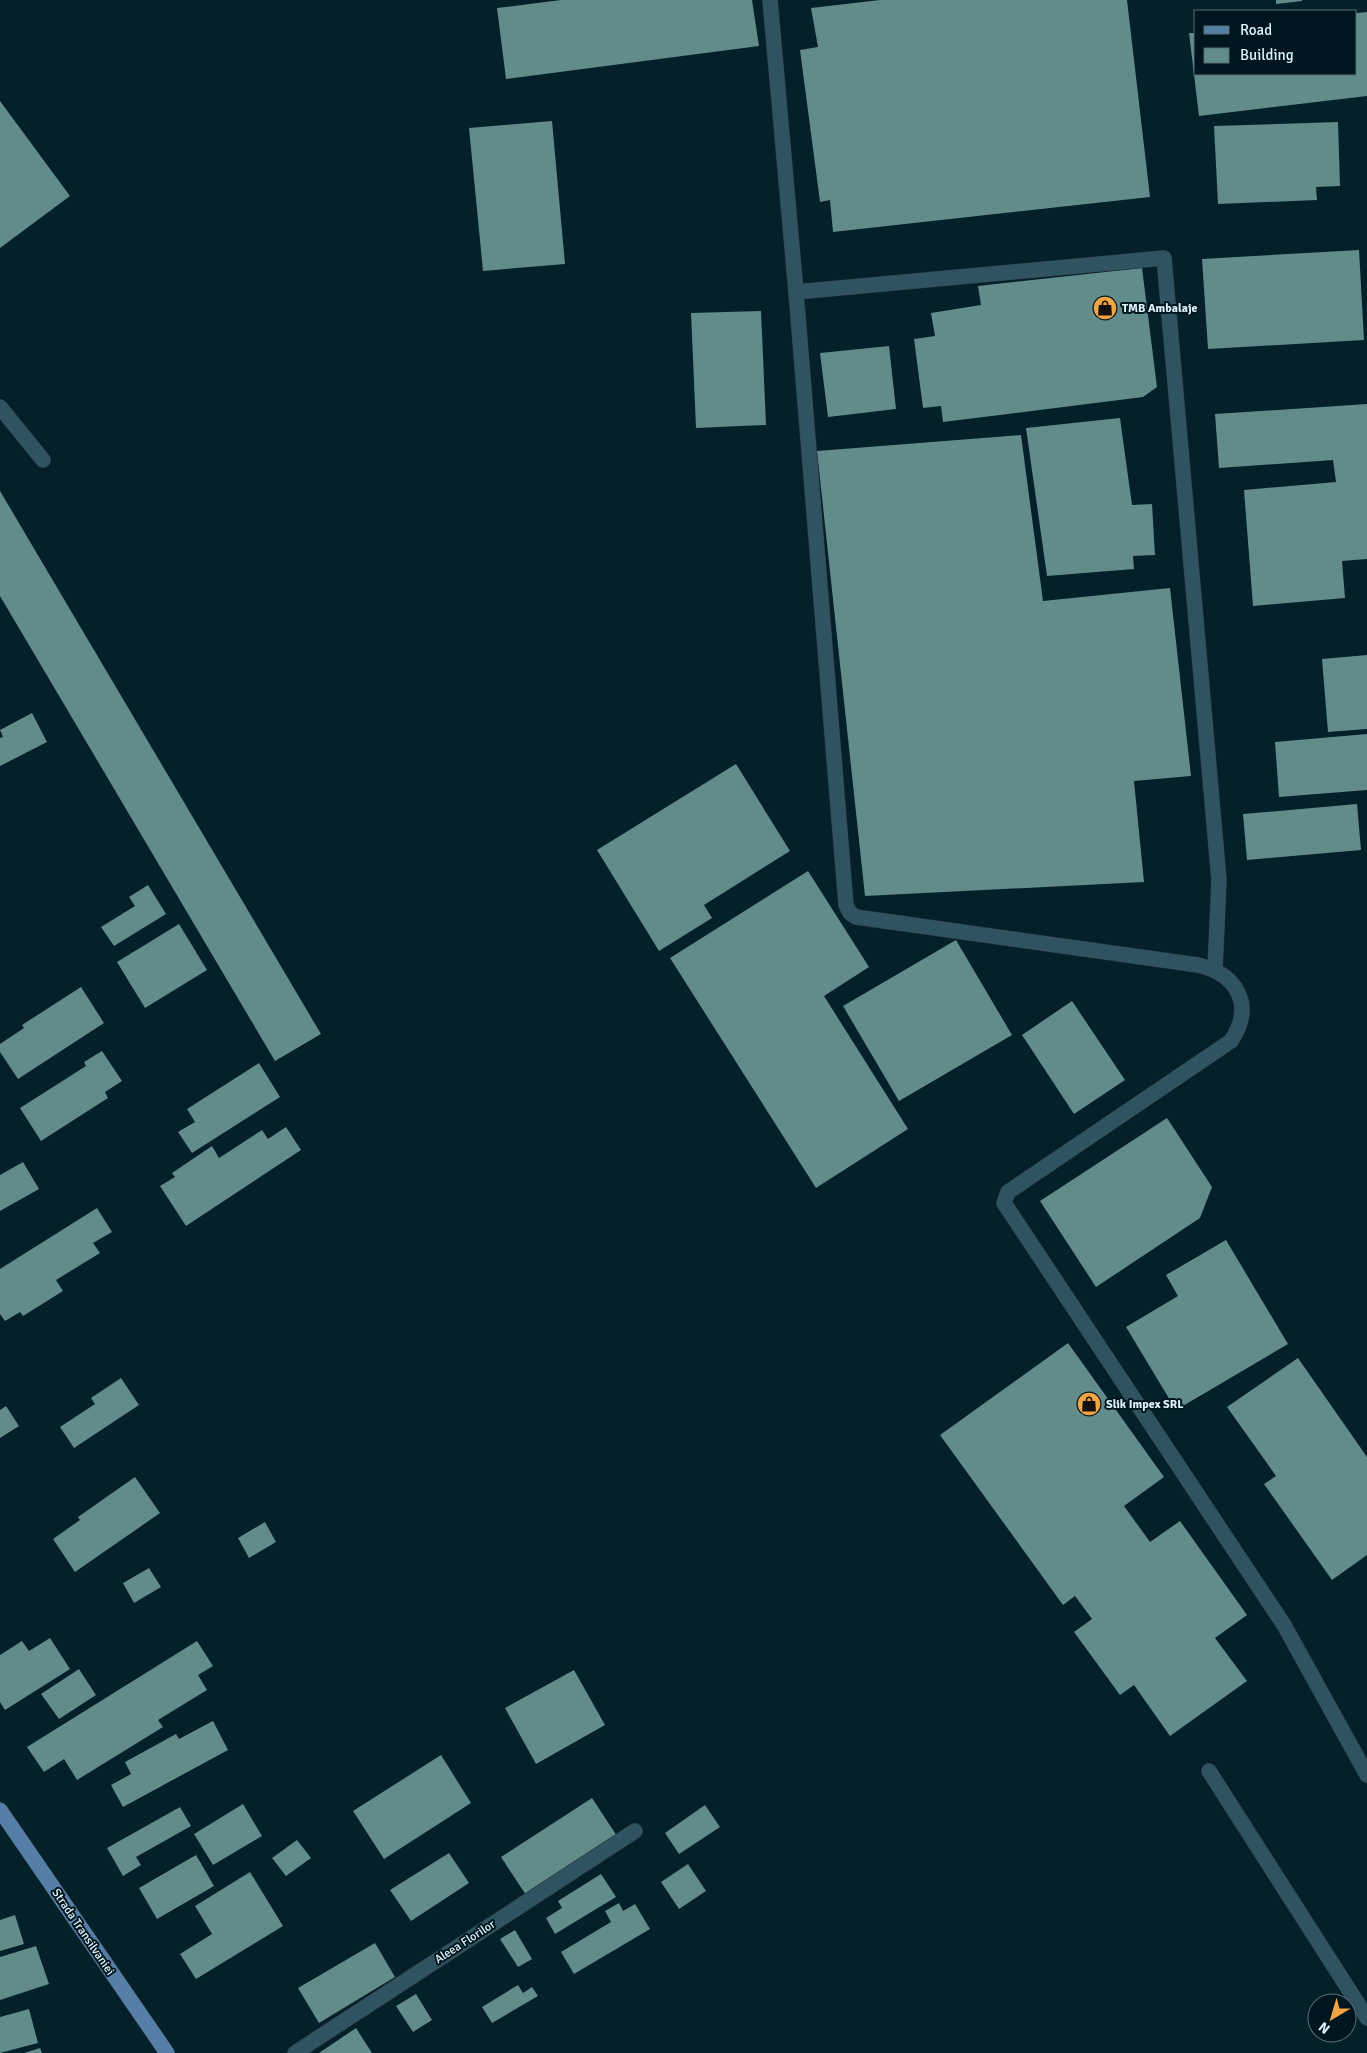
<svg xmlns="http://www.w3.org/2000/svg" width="1367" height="2053" viewBox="0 0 1367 2053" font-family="Signika,sans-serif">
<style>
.building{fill:#618c8a}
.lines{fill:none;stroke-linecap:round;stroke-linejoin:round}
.minor-casing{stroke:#2c3840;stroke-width:16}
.major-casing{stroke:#2c3840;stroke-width:16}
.minor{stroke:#2f5360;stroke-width:15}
.major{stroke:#557fa6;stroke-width:15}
.labels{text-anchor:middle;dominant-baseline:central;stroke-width:4;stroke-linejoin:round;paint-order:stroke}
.poi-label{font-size:12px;font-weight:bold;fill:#def2fa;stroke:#00161f;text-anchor:start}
.street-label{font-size:12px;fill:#def2fa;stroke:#00161f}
</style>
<rect width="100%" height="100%" fill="#042029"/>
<path class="building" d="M561 0H752L759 46 506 79 497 8Z
M880 0H1127L1150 197 833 232 830 200 820 202 800 50 818 47 811 8Z
M1276 0H1302V1L1276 4Z
M1367 12V96L1199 116 1189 33H1196V74H1356V13Z
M0 101 70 196 0 248Z
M552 121 565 264 483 271 469 128Z
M1338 122 1340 186 1316 187 1317 200 1218 204 1214 126Z
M1359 250 1364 340 1208 349 1202 259Z
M1142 268 1157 387 1143 397 943 422 941 406 923 408 914 339 935 336 931 313 981 305 978 286Z
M761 311 766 425 696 428 691 313Z
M889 346 896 409 828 417 820 353Z
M1367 404V559L1342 561 1345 598 1253 606 1244 490 1336 482 1333 460 1219 468 1215 414Z
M1120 418 1132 505 1152 504 1155 555 1133 556 1134 569 1047 576 1026 428Z
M1021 435 1043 601 1170 588 1191 776 1134 781 1144 882 865 896 817 451Z
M0 491 321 1034 275 1061 0 596Z
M1367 655V729L1328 732 1322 659Z
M32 713 47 742 0 766V738L3 737 0 730Z
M1367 734V790L1279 797 1275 742Z
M736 764 790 851 704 905 712 918 659 951 597 850Z
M1357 804 1361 850 1247 860 1243 814Z
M808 871 869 967 824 996 908 1129 816 1188 670 958Z
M148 885 166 914 114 946 101 927 135 906 129 897Z
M179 924 207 970 145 1008 117 962Z
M956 940 1012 1035 899 1101 843 1006Z
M81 987 104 1023 18 1079 0 1052V1044L24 1028 22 1025Z
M1072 1001 1125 1080 1074 1114 1022 1035Z
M102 1051 122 1081 105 1092 108 1098 41 1141 20 1108 86 1066 84 1062Z
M259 1063 280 1097 192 1153 178 1132 195 1122 187 1109Z
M1167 1118 1212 1187 1200 1218 1096 1287 1040 1201Z
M286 1127 301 1150 186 1226 160 1186 175 1177 172 1173 212 1146 219 1158 262 1130 268 1139Z
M23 1162 39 1189 0 1211V1175Z
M97 1208 112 1232 93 1243 100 1253 56 1280 63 1291 23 1316 20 1312 5 1321 0 1314V1269Z
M1226 1240 1288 1344 1176 1410 1126 1327 1178 1296 1166 1275Z
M1068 1343 1164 1477 1124 1506 1150 1542 1180 1521 1247 1615 1215 1638 1247 1681 1170 1736 1134 1685 1120 1695 1074 1632 1092 1619 1075 1596 1063 1605 940 1435Z
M1298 1358 1367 1457V1555L1332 1580 1264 1484 1276 1476 1227 1407Z
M121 1378 139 1405 74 1448 60 1427 95 1404 91 1398Z
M6 1406 19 1426 0 1438V1410Z
M135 1477 160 1513 75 1572 53 1539 80 1520 78 1517Z
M265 1522 276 1542 249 1558 238 1538Z
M149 1568 161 1587 134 1603 123 1583Z
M50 1638 70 1669 5 1710 0 1702V1655L22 1641 29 1651Z
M197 1641 213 1666 198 1675 207 1690 158 1720 163 1727 77 1780 64 1759 44 1772 27 1747Z
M79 1669 96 1695 59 1719 41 1694Z
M574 1670 605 1725 536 1764 505 1708Z
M213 1721 228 1750 123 1807 111 1785 131 1774 125 1762 176 1734 179 1739Z
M441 1755 471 1803 384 1859 353 1811Z
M592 1798 617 1836 526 1895 501 1857Z
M243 1804 262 1836 213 1865 194 1834Z
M705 1805 720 1827 679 1854 665 1833Z
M180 1807 191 1826 136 1857 141 1865 123 1876 107 1848Z
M297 1840 311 1858 286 1876 272 1858Z
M449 1853 469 1883 411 1921 390 1890Z
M196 1855 214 1886 157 1919 139 1888Z
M688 1864 706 1891 679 1909 661 1882Z
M250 1872 283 1926 196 1979 180 1954 212 1934 195 1906Z
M601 1874 616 1897 555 1934 546 1918 562 1908 558 1901Z
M619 1903 623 1911 635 1904 650 1929 574 1974 561 1952 611 1922 605 1911Z
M15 1915 24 1944 0 1951V1920Z
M515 1930 532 1959 518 1967 500 1939Z
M375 1943 395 1977 319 2023 298 1988Z
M36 1946 49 1984 0 2000V1957Z
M518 1985 523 1993 532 1987 538 1996 492 2023 482 2007Z
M416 1994 432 2020 413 2032 396 2006Z
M29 2009 38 2043 0 2053V2017Z
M356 2028 372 2053H319Z
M40 2048 42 2053H24Z"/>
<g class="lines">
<g class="minor-casing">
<path id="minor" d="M770 0 796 292 1164 258 1219 880 1215 969
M796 292 846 905 850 913 856 917 1198 965C1237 974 1255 1005 1231 1041L1008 1192 1004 1203 1284 1625 1367 1775
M0 407 43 460
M1209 1771 1367 2018
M295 2053 635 1831"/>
</g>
<g class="major-casing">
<path id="major" d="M0 1810 167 2053"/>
</g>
<use href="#minor" class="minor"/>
<use href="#major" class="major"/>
</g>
<defs>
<g id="shop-disc" transform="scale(1.25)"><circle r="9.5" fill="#f3a443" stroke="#00161f"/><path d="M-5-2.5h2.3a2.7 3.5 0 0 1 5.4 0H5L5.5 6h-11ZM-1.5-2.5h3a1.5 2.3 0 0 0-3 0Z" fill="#111"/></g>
</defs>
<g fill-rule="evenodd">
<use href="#shop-disc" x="1105" y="308"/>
<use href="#shop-disc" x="1089" y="1404"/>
</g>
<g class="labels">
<g class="poi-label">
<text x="1122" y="308">TMB Ambalaje</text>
<text x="1106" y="1404">Slik Impex SRL</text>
</g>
<g class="street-label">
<text transform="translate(83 1932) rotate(56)">Strada Transilvaniei</text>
<text transform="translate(465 1942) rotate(-33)">Aleea Florilor</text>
</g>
</g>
<rect x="1194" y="10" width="162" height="65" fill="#00161f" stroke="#596e77"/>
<rect x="1204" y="26" width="25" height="8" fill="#557fa6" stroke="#596e77"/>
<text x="1240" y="35" font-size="15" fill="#def2fa">Road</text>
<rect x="1204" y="48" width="25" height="15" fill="#618c8a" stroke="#596e77"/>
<text x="1240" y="60" font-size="15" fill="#def2fa">Building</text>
<g transform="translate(1332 2018) rotate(218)"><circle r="24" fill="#00161f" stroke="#596e77"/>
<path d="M0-4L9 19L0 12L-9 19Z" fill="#f3a443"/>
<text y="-8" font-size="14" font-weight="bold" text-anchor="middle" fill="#def2fa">N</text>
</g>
</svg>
